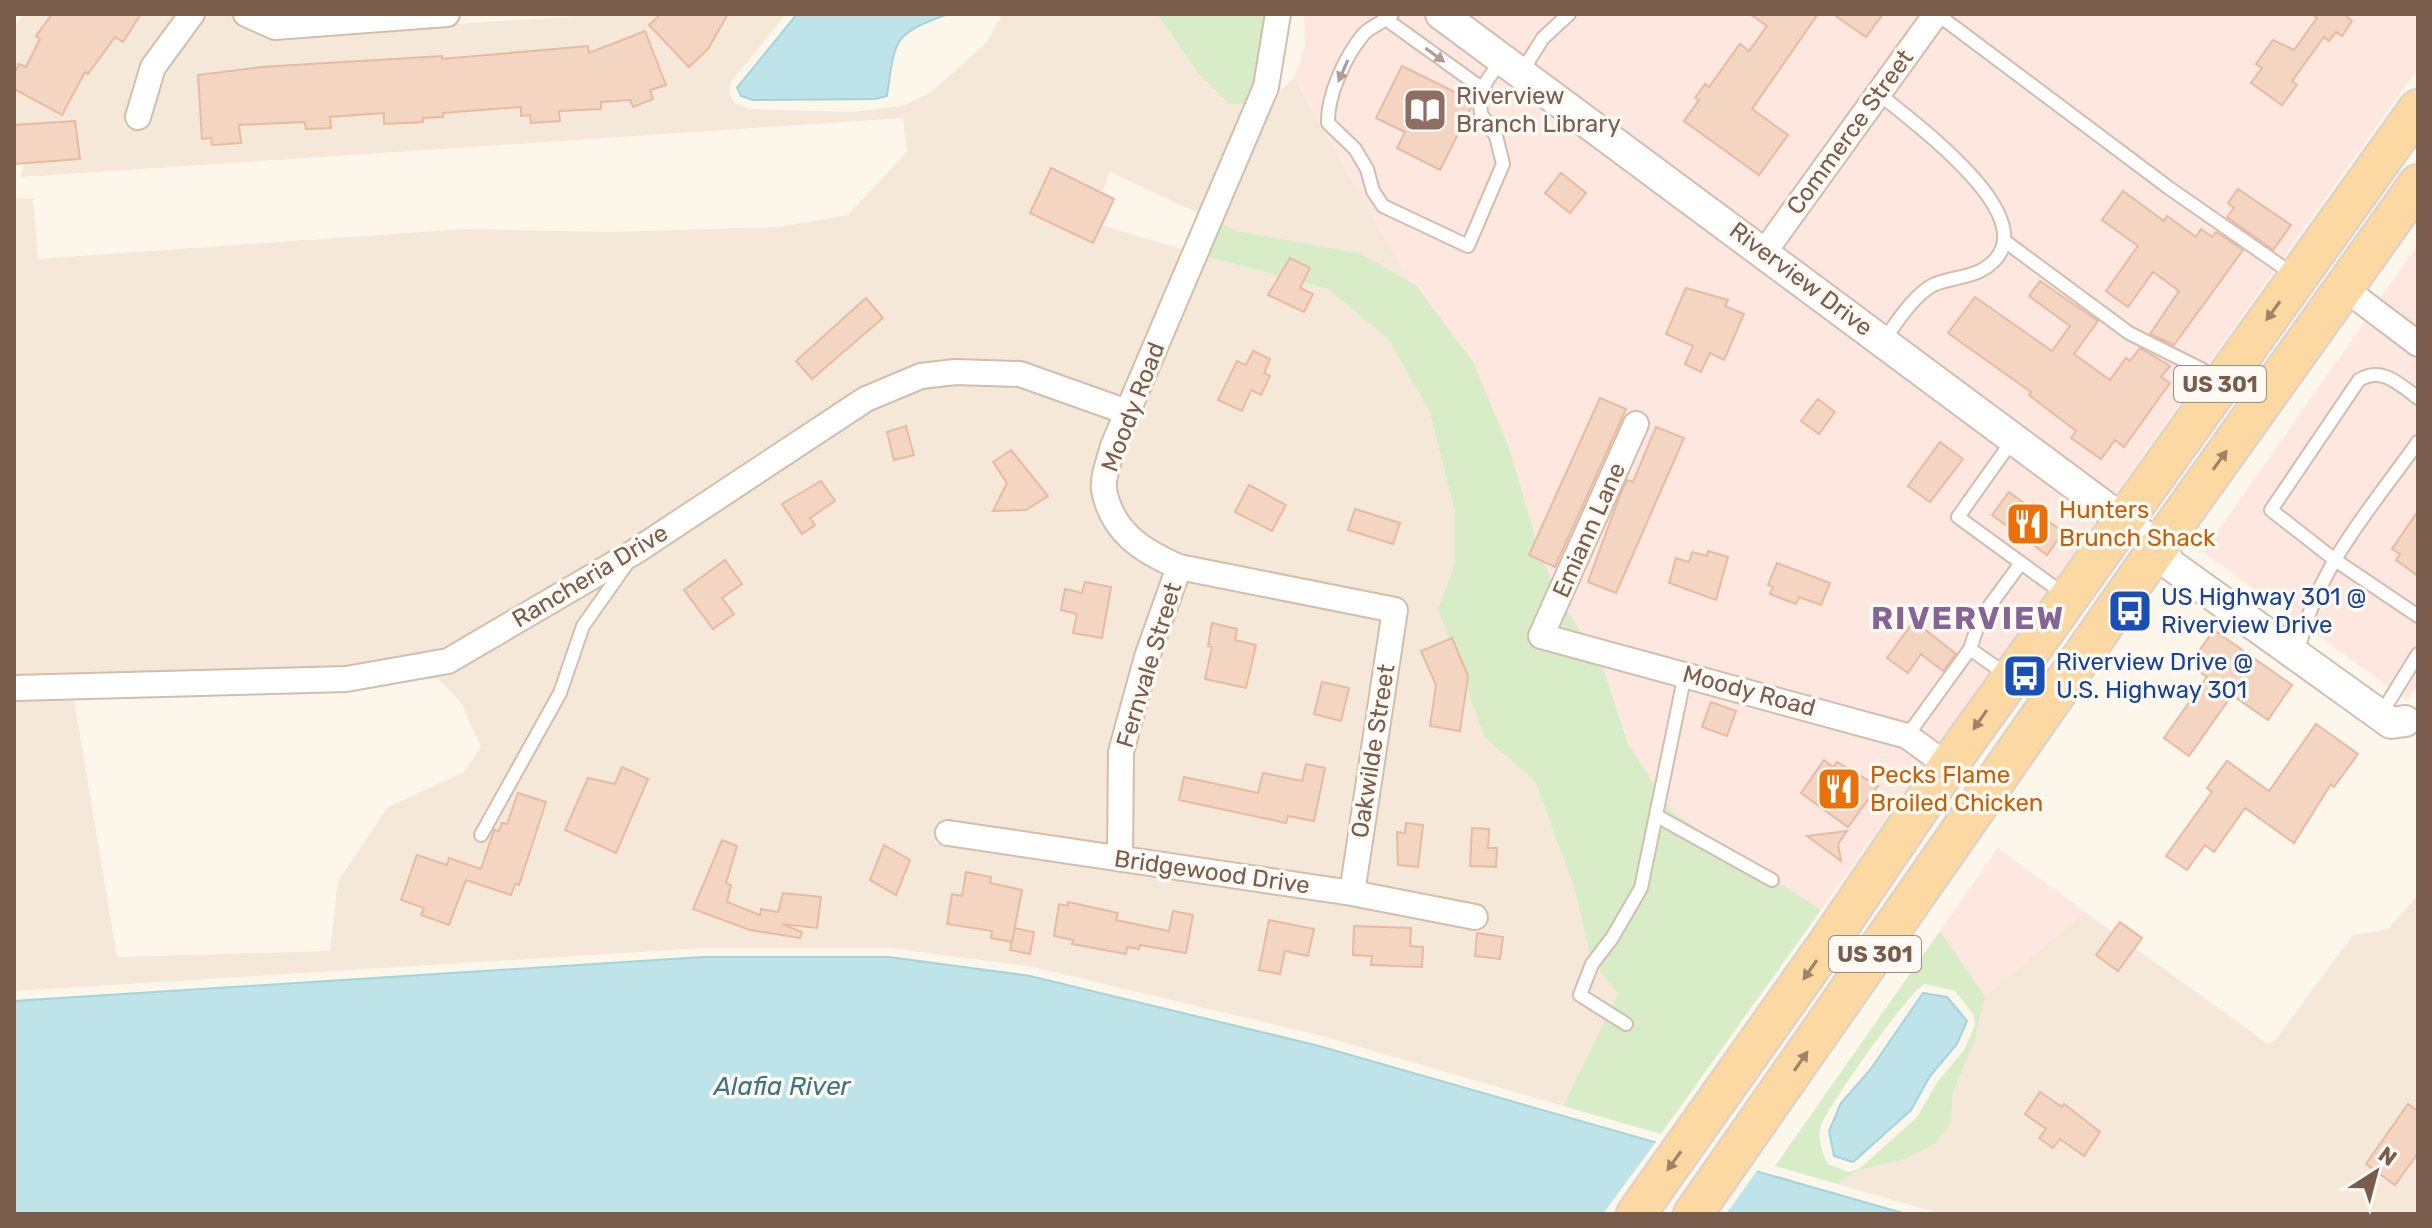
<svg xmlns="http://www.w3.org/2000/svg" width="2432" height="1228" viewBox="0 0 2432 1228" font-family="Rubik,sans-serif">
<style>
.residential{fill:#f5e8d9;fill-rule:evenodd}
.commercial{fill:#fde7df}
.green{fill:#d8ecc8;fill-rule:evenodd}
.water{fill:#bee3e9;stroke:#a4d4db;stroke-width:2}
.pier{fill:#fdf6eb}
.building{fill:#f4d5c2;stroke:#e7baa2;stroke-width:2}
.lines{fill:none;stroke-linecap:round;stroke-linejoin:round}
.service-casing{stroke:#d1beaf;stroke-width:16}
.minor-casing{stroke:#d1beaf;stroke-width:28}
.tertiary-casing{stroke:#d1beaf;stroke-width:34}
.primary-casing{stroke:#dad1cd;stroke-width:42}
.service{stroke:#fff;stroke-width:12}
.minor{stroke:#fff;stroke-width:24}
.tertiary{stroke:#fff;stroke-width:30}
.primary{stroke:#fcd9a3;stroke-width:38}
.oneway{fill:#af9d94}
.oneway2{fill:#a18266}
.labels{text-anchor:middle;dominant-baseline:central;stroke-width:7;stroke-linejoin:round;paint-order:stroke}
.shield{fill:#fffaf3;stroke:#a28b7e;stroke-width:2}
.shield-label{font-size:22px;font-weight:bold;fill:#7a5c4c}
.education-label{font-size:24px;fill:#785e54;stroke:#fffaf3;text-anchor:start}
.street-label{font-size:24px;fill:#7a5c4c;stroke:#fffaf3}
.food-label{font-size:24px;fill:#c56008;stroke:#fffaf3;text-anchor:start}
.transit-label{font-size:24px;fill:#164399;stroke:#fffaf3;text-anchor:start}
.water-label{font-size:26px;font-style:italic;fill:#3e767f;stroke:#fffaf3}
.district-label{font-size:32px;font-weight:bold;letter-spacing:2px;fill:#846596;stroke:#fffaf3}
</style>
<rect width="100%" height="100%" fill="#fdf6eb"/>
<path class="residential" d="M24 14H179L142 65 124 126 145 130 162 71 205 14H228L242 25 381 29 611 14H786L731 82 729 93 734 103 749 109 853 112 902 106 930 93 985 44 1003 14H1157L1198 73 1229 104 1247 105 1200 214 1110 172 1090 222 1185 250 1122 398 957 361 870 409 922 387 954 384 1017 385 1113 419 1093 492 1113 540 1142 563 1166 574 1110 846 940 821 935 843 1350 904 1482 930 1488 908 1364 883 1407 600 1184 556 1155 544 1129 523 1115 485 1123 449 1205 256 1328 289 1388 339 1430 413 1455 512V563L1438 609 1485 738 1535 781 1575 890 1591 960 1619 994 1563 1106 1322 1036 1033 967 890 948H703L14 991V198L33 199 38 259 465 229 610 232 778 227 848 215 907 152 903 118 21 177 27 151 14 152V27ZM438 679 460 701 481 747 464 772 388 807 338 881 330 951 117 957 73 693Z
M1294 78 1410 282 1360 253 1236 231 1219 223 1272 98Z
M1186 580 1382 619 1343 880 1131 849 1132 753 1157 659Z
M2418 895V1214H1941L1837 1184 1859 1170 1905 1159 1951 1122 1953 1092 1974 1044 1985 996 2085 912 2268 1044 2276 1039 2353 935 2388 929Z"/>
<path class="commercial" d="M1304 14H1422L2100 517 1938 745 1912 725 1859 708 1583 635 1561 601 1539 549 1509 447 1473 363 1418 286 1410 282 1294 78 1305 46Z
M1461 14H1923L1763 235Z
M1948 14H2418V68L2113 498 1779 248Z
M2418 245V329L2379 300Z
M2366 320 2418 358V685L2407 700 2203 552Z
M1602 664 1902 746 1925 764 1821 910 1674 813 1628 744Z
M1998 848 2085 912 1985 996 1940 931Z"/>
<path class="green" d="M1157 14H1268L1255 84 1247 105 1229 104 1198 73Z
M1219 223 1237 231 1360 253 1417 286 1473 362 1509 447 1539 549 1561 601 1583 635 1535 623 1528 644 1602 664 1628 744 1674 813 1821 910 1661 1134 1563 1106 1618 994 1591 960 1575 890 1535 781 1485 738 1438 609 1455 563V512L1430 413 1388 339 1328 289 1205 256Z
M1940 931 1985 996 1974 1044 1953 1092 1951 1122 1936 1143 1905 1159 1859 1170 1837 1184 1775 1166ZM1925 984 1955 991 1974 1015 1975 1025 1964 1050 1938 1081 1917 1117 1859 1169 1849 1172 1828 1164C1823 1156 1818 1138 1820 1128 1825 1110 1911 988 1925 984Z"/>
<path class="water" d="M797 14H948C893 34 895 38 887 96L875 99 753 100 741 96 737 88Z
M703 957H889L1030 976 1319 1046 1906 1214H14V1001Z
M1923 993 1947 997 1967 1021 1957 1044 1930 1076 1911 1110 1853 1162 1834 1156 1829 1131 1841 1103 1870 1070Z"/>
<path class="pier" d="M1658 1139 1759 1168 1726 1214H1603Z"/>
<path class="building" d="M52 14H141L123 42 115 37 88 74 85 72 62 115 14 89V74L19 64 26 67 40 39 36 36Z
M661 14H728L708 49 689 67 649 25Z
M1750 14H1818L1752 109 1788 135 1759 175 1684 121 1699 100 1695 98 1705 84 1709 87 1740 44 1749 51 1767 26Z
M1833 14H1883L1866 37Z
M2312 14H2349L2347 17 2352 21 2342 36 2336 32 2329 41 2324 37 2292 81 2297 85 2282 105 2251 83 2262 68 2256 64 2273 40 2294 50 2317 18Z
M645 31 666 85 650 90 653 99 633 107 630 100 601 102V109L559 111 560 121 531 123 530 115 521 116V107L443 113V117L423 118V122L384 124V113L330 117 331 128 306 129 305 122 239 125 241 143 212 145 211 138 202 139 198 75 261 67 442 56V59L588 46 589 53Z
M1402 66 1471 100V108L1440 170 1397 148 1405 132 1376 118Z
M75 121 80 159 14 164V125Z
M1051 168 1114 199 1093 243 1030 213Z
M1561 173 1586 193 1570 213 1545 193Z
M2238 189 2291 225 2273 250 2227 217 2234 208 2228 203Z
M2123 191 2164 221 2167 216 2196 237 2201 229 2212 237 2216 232 2243 250 2174 345 2150 334 2179 291 2153 272 2128 307 2106 291 2138 246 2102 220Z
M1290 258 1310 268 1300 288 1313 294 1304 312 1268 295Z
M2040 281 2098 321 2074 354 2110 380 2126 358 2130 361 2140 348 2170 366 2161 377 2170 383 2124 447 2115 440 2101 459 2071 438 2076 431 2029 395 2031 392 1948 333 1975 297 2052 351 2070 326 2029 296Z
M1686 288 1728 300 1725 306 1744 314 1724 360 1710 353 1701 372 1685 364 1693 346 1666 334Z
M866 298 883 318 812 379 796 361Z
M1253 351 1270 359 1264 373 1270 376 1261 395 1251 390 1242 411 1218 400 1237 361 1246 365Z
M1600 398 1626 409 1555 567 1529 555Z
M1818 399 1835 412 1819 434 1801 421Z
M906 426 914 455 894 460 887 432Z
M1656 427 1684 438 1616 593 1588 582 1620 495 1627 480 1633 482Z
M1940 442 1963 459 1930 502 1908 486Z
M1011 450 1048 496 1026 510 993 511 1007 483 993 462Z
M821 481 835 501 810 518 815 525 802 534 782 504Z
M1249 485 1286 505 1272 531 1235 512Z
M2009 492 2063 532 2047 555 1992 515Z
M1355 509 1400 523 1393 544 1348 530Z
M2418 511V576L2396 560 2400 554 2392 549Z
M1708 551 1728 557 1716 600 1669 583 1676 558 1689 562 1692 552 1707 556Z
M725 560 742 584 722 598 734 614 713 629 684 590Z
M1777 563 1830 583 1821 605 1799 597 1796 604 1770 594 1773 587 1768 585Z
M1085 582 1111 587 1102 638 1073 633 1077 614 1061 610 1065 589 1082 593Z
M1914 621 1956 654 1943 671 1921 654 1908 673 1887 658Z
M1212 623 1237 629 1235 640 1256 645 1246 688 1205 679 1212 647 1208 646Z
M2214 630 2292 685 2268 720 2232 695 2189 756 2164 738 2207 677 2189 665Z
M1452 638 1468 676 1460 731 1430 726 1436 685 1421 651Z
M1322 682 1349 688 1341 721 1314 714Z
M1711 702 1736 711 1727 736 1702 727Z
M2316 724 2358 754 2334 787 2331 784 2294 843 2245 808 2214 852 2205 845 2187 870 2166 856 2212 792 2207 788 2227 761 2269 791Z
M1824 760 1833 767 1837 762 1878 786 1848 827 1801 793Z
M1306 764 1325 768 1314 821 1288 816 1286 823 1179 800 1184 777 1258 793 1263 773 1302 781Z
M622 767 648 779 616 853 565 830 588 778 615 784Z
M518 793 546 802 519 885 515 884 511 895 466 880 449 925 421 915 424 908 401 900 417 855 447 865 449 858 481 869 494 830 499 831 502 823 507 824Z
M1406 823 1423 825 1418 867 1398 865 1397 832 1405 833Z
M1472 828 1489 829 1488 848H1497L1496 867 1470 866Z
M1847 831 1838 844 1841 861 1807 836Z
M722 840 737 846 726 883 731 885 727 902 760 915 761 909 778 912 783 893 821 897 817 928 782 924 802 932 800 938 750 930 693 909Z
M884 845 910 860 896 895 870 880Z
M966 872 991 877 990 883 1022 890 1012 942 991 938 992 931 947 924 952 894 962 896Z
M1068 902 1118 913 1116 920 1169 931 1173 911 1193 915 1186 953 1140 945 1139 949 1127 947 1126 954 1072 944 1073 940 1054 936 1059 904 1068 906Z
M1269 920 1314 929 1308 956 1285 951 1280 974 1259 970Z
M2120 922 2142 938 2118 971 2096 955Z
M1354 926 1411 928 1410 946 1423 947 1422 967 1371 965 1372 956 1353 955Z
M1015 928 1034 932 1030 954 1010 950Z
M1477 933 1503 937 1500 959 1475 956Z
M2040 1092 2062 1107 2064 1104 2100 1132 2084 1156 2060 1139 2053 1148 2039 1138 2046 1129 2025 1114Z
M2408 1104 2418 1111V1153L2395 1185 2366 1164Z"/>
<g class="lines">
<g class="service-casing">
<path id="service" d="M1392 14C1384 23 1369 26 1362 36 1345 57 1327 96 1328 123L1355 149 1367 169 1373 191 1383 206 1468 246 1503 164 1496 136 1481 114 1480 101 1486 82 1502 59
M1937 14 2169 188 2294 275
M1387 20 1483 89
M1521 73 1543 38 1569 14
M1878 93C1912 122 2062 228 1980 271 1966 278 1948 278 1933 285 1913 296 1897 322 1884 340
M2006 242 2129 333 2203 370 2218 382
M2418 398C2399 384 2382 366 2359 380L2271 510 2335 560 2418 616
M2014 438 1958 517 2065 595
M2301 640C2320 564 2374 504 2418 442
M1970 649 2007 675
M2389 701 2418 654
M1907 736 1970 649 1980 619 2021 563
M1657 816 1772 880
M481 835 560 693 583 626 631 558
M1626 1024 1580 995 1592 964 1612 938 1641 888 1685 674"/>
</g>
<g class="minor-casing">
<path id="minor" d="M246 14 275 27 447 14
M1278 14 1266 87 1113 446C1110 459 1102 477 1104 490 1112 532 1142 551 1179 567L1395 610 1352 893
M138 117 153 67 192 14
M1765 251 1936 14
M2344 288 2418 344
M1636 424 1541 636 1907 736 1948 766
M14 688 346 679 448 661 636 551 866 399 921 376 955 372 1020 374 1127 412
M948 833 1352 893 1475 917
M1120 859 1121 752 1147 657 1179 567"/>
</g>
<g class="tertiary-casing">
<path id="tertiary" d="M1441 14 2159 547 2171 565 2391 723 2405 721"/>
</g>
<g class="primary-casing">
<path id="primary" d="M1636 1214 1828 943 1948 766 2418 109
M1693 1214 2143 569 2418 184"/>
</g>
<use href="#service" class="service"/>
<use href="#minor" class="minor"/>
<use href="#tertiary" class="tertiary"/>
<use href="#primary" class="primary"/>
</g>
<defs><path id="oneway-solid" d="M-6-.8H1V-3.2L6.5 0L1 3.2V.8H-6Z" transform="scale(2)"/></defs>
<g class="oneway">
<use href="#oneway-solid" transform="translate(1435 55) rotate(36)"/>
<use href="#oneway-solid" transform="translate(1343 71) rotate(114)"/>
</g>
<g class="oneway2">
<use href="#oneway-solid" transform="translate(2273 311) rotate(126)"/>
<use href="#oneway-solid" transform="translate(2220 460) rotate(-54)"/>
<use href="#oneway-solid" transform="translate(1980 720) rotate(125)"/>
<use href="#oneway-solid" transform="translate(1810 970) rotate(125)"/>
<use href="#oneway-solid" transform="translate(1801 1061) rotate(-55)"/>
<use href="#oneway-solid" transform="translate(1674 1161) rotate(126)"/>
</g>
<defs>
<g id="library-square" transform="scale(2.3)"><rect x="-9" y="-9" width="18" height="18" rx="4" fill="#8d6e63" stroke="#fffaf3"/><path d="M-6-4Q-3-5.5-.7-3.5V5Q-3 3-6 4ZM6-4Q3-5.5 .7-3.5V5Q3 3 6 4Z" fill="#fff"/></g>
<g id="restaurant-square" transform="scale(2.3)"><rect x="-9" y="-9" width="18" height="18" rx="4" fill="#e8710a" stroke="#fffaf3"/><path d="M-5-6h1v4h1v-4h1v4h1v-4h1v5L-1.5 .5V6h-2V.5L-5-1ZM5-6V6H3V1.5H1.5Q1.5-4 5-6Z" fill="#fff"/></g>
<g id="bus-square" transform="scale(2.3)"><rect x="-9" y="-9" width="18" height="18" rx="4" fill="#1a4fb4" stroke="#fffaf3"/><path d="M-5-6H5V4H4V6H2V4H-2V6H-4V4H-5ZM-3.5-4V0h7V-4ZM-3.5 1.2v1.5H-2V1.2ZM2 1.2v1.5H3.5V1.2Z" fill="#fff"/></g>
</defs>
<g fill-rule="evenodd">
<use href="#library-square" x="1425" y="110"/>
<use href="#restaurant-square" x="2028" y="524"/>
<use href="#bus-square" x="2130" y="611"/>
<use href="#bus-square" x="2025" y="676"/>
<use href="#restaurant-square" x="1839" y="789"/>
</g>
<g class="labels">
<g class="shield">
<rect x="2174" y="366" width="92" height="36" rx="6"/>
<rect x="1829" y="936" width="92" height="36" rx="6"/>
</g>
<g class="shield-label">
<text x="2220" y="384">US 301</text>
<text x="1875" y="954">US 301</text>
</g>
<g class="education-label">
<text x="1456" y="96">Riverview<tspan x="1456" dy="28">Branch Library</tspan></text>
</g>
<g class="street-label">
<text transform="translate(1850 132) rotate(-54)">Commerce Street</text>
<text transform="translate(1801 279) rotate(37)">Riverview Drive</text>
<text transform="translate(1133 407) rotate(-69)">Moody Road</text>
<text transform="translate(1589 530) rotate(-66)">Emiann Lane</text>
<text transform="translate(590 576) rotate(-31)">Rancheria Drive</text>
<text transform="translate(1149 665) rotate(-73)">Fernvale Street</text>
<text transform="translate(1749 691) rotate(15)">Moody Road</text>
<text transform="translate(1373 751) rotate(-81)">Oakwilde Street</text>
<text transform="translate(1212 872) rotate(8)">Bridgewood Drive</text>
</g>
<g class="food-label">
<text x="2059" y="510">Hunters<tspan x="2059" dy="28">Brunch Shack</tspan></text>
<text x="1870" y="775">Pecks Flame<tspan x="1870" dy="28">Broiled Chicken</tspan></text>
</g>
<g class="transit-label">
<text x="2161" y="597">US Highway 301 @<tspan x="2161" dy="28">Riverview Drive</tspan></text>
<text x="2056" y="662">Riverview Drive @<tspan x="2056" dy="28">U.S. Highway 301</tspan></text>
</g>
<g class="water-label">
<text x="782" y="1086">Alafia River</text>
</g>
<g class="district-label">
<text x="1968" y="618">RIVERVIEW</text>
</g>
</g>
<rect width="2432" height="1228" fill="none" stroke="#7a5c4c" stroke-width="32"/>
<g transform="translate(2376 1172) rotate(36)" stroke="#fffaf3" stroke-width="6" paint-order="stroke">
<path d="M0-6L14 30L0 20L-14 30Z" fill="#7a5c4c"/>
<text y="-12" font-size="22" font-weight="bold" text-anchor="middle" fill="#7a5c4c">N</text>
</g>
</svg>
